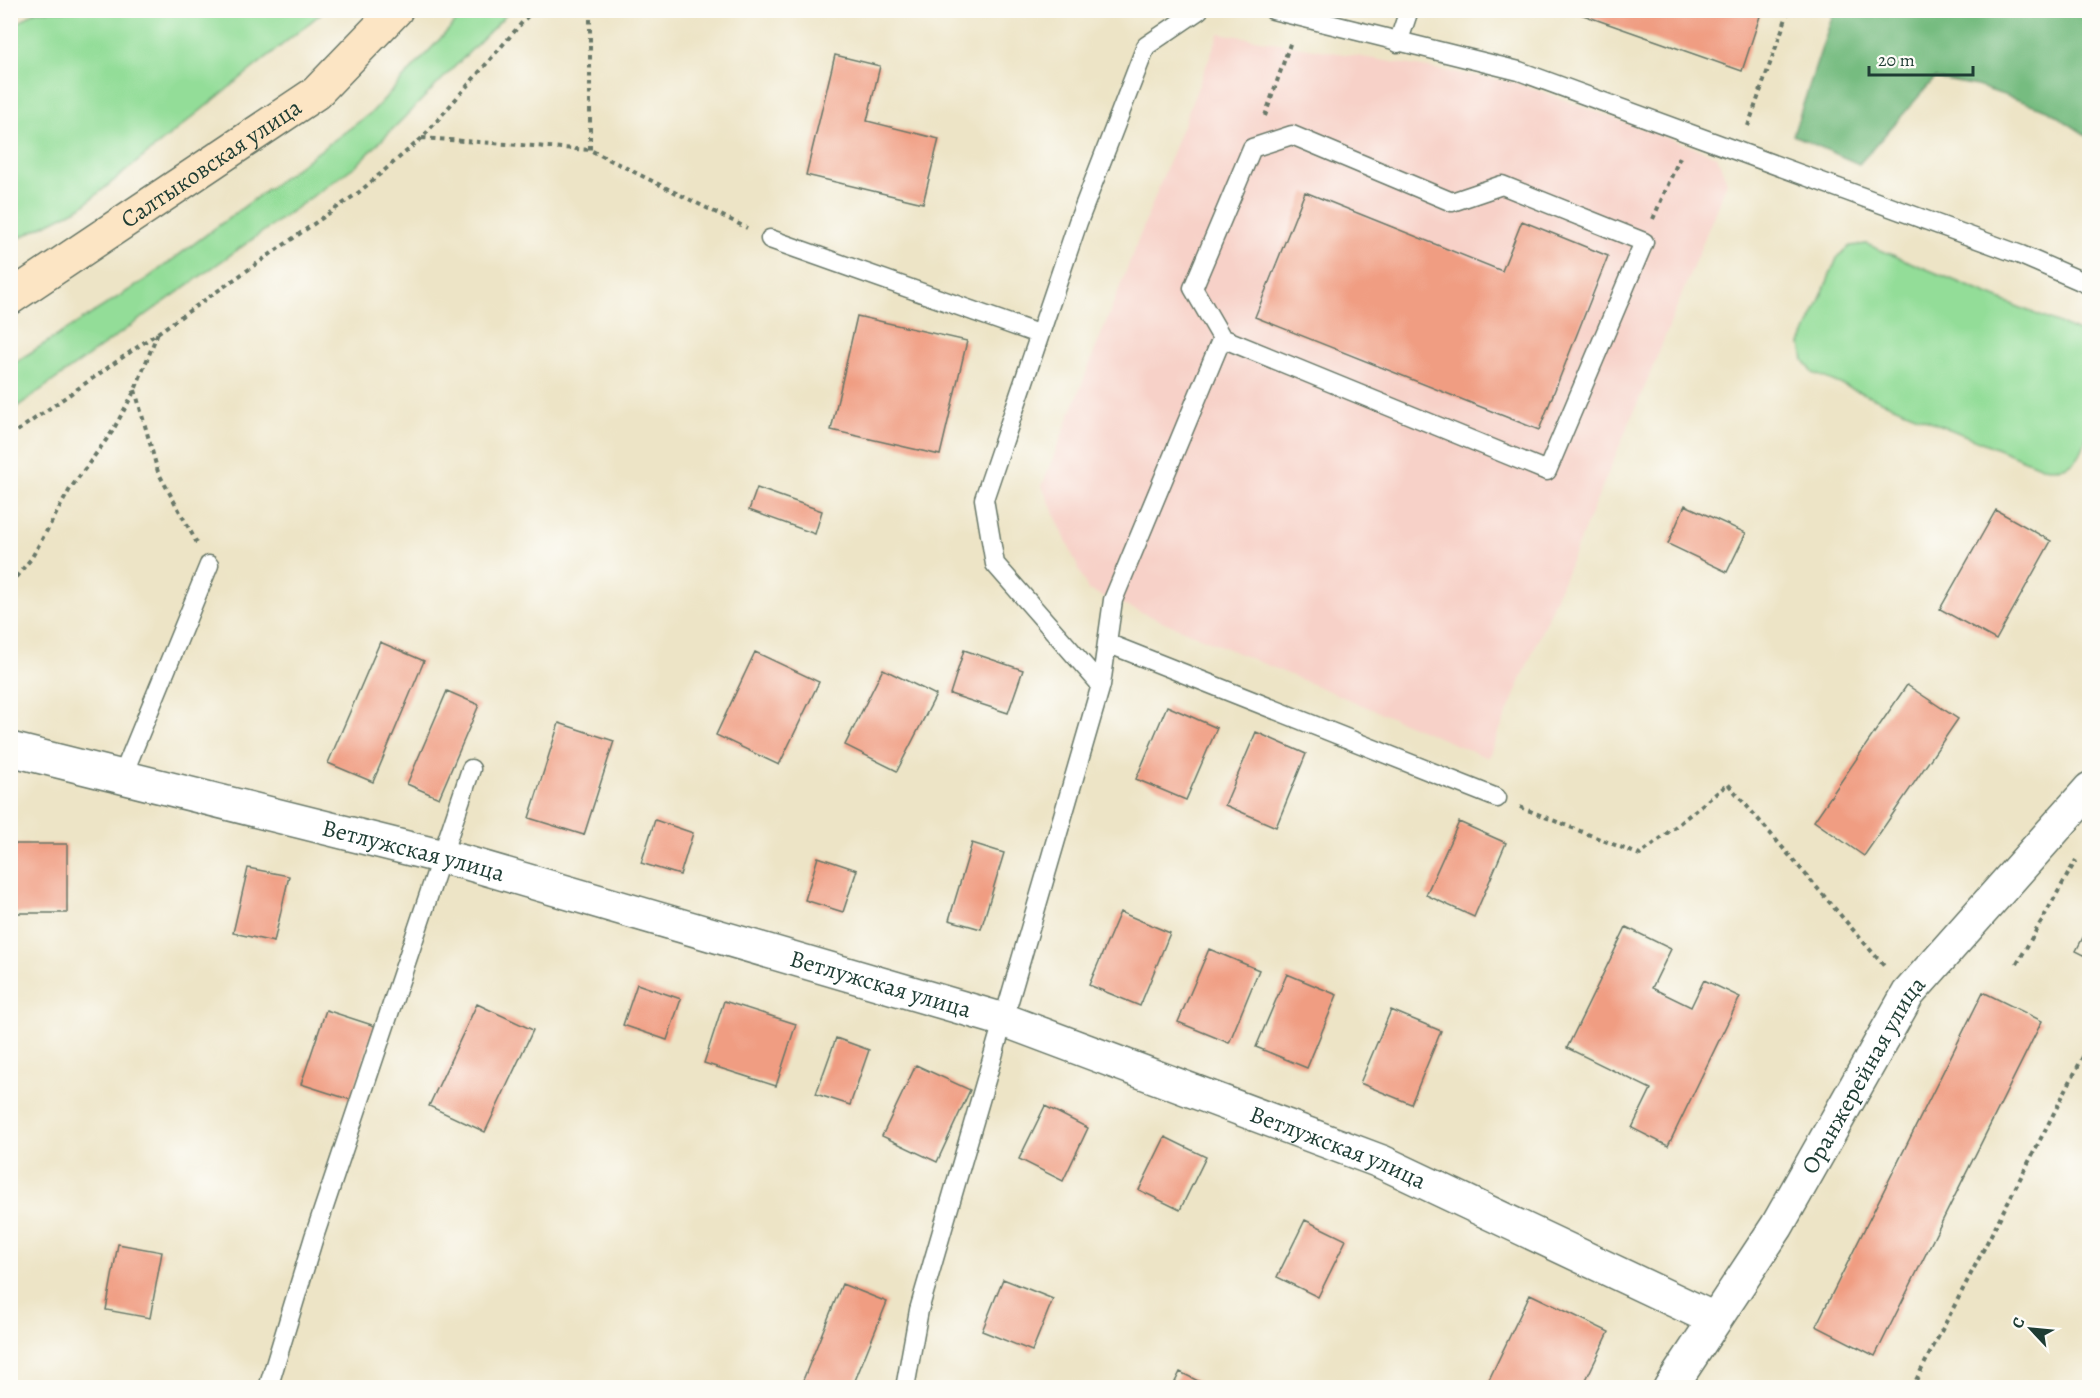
<svg xmlns="http://www.w3.org/2000/svg" width="2100" height="1398" viewBox="0 0 2100 1398" font-family="Alegreya,serif">
<style>
.built{fill:#f7d1c8}
.green{fill:#93dd98;stroke:#598d66;stroke-width:1.5}
.forest{fill:#76bc80;stroke:#4a7c5a;stroke-width:1.5}
.building{fill:#f09d82}
.lines{fill:none;stroke-linecap:round;stroke-linejoin:round}
.service-casing{stroke:#677767;stroke-width:21}
.minor-casing{stroke:#677767;stroke-width:36}
.secondary-casing{stroke:#677767;stroke-width:36}
.path{stroke:#677767;stroke-width:4;stroke-dasharray:4.5 4.5;stroke-linecap:butt}
.service{stroke:#fff;stroke-width:18}
.minor{stroke:#fff;stroke-width:33}
.secondary{stroke:#fce5c4;stroke-width:33}
.labels{text-anchor:middle;dominant-baseline:central;stroke-width:5;stroke-linejoin:round;paint-order:stroke}
.street-label{font-size:24px;fill:#1f3d34;stroke:#fdfcf7}
</style>
<rect width="100%" height="100%" fill="#fdfcf7"/>
<filter id="ink" filterUnits="userSpaceOnUse"><feTurbulence type="fractalNoise" baseFrequency=".0167" numOctaves="2"/><feDisplacementMap in="SourceGraphic" scale="12" xChannelSelector="R" yChannelSelector="G"/><feConvolveMatrix kernelMatrix="1 2 1 2 8 2 1 2 1" color-interpolation-filters="sRGB"/></filter>
<filter id="wash" filterUnits="userSpaceOnUse"><feTurbulence type="fractalNoise" baseFrequency=".008" numOctaves="4" result="noise"/><feDisplacementMap in="SourceGraphic" scale="24" xChannelSelector="R" yChannelSelector="G"/><feGaussianBlur stdDeviation="1.35" result="paint"/><feColorMatrix in="noise" values="0 0 0 0 0 0 0 0 0 0 0 0 0 0 0 0 0 1.4 0 .05"/><feComposite in="paint" operator="in"/></filter>
<g filter="url(#wash)">
<rect width="100%" height="100%" fill="#ede4c6"/>
<path class="built" d="M1219 33 1518 83 1717 156 1727 182 1652 369 1488 758 1088 590 1042 486Z"/>
<path class="green" d="M36 11H324L81 207 11 242 10 29Z
M466 11H510L358 164 11 411V365L145 280 372 112Z
M1866 244 2089 336C2090 366 2099 450 2069 465 2062 469 2050 468 2042 467L1813 373 1804 360 1801 344 1838 256 1851 246Z"/>
<path class="forest" d="M1834 11H2089V137L2048 110 1977 86 1935 78 1859 164 1793 135Z"/>
<g id="blocks">
<path class="building" d="M1569 10H1762L1742 71Z
M835 55 880 66 867 121 939 139 923 203 806 175Z
M1305 192 1502 271 1522 221 1608 256 1539 430 1255 317Z
M857 316 967 341 940 455 831 430Z
M757 488 822 511 815 534 749 510Z
M1685 505 1746 533 1727 572 1668 544Z
M1996 510 2051 541 1996 640 1940 609Z
M380 642 424 661 373 782 328 763Z
M964 650 1023 670 1008 713 950 694Z
M755 652 819 682 779 765 716 735Z
M883 669 936 695 897 771 845 745Z
M1907 685 1958 719 1864 856 1814 821Z
M447 691 479 705 439 798 407 784Z
M1167 706 1217 728 1186 800 1136 779Z
M559 723 614 741 584 835 529 818Z
M1256 732 1306 754 1276 827 1225 805Z
M655 820 693 833 680 875 641 863Z
M1459 822 1506 843 1474 917 1426 895Z
M972 843 1004 853 981 929 949 920Z
M10 844H67V913H10Z
M818 857 857 870 843 912 805 900Z
M248 868 289 876 274 942 233 933Z
M1120 912 1170 933 1140 1006 1089 985Z
M2090 924V958L2076 951Z
M1626 927 1671 949 1652 988 1691 1007 1704 980 1740 997 1668 1146 1632 1128 1651 1089 1567 1048Z
M1209 949 1259 970 1229 1043 1178 1022Z
M1287 974 1337 995 1307 1068 1256 1047Z
M637 984 681 999 667 1040 623 1025Z
M1983 992 2042 1021 1875 1356 1816 1326Z
M724 1001 796 1024 776 1086 704 1063Z
M477 1004 533 1030 485 1132 429 1106Z
M326 1010 375 1026 351 1100 301 1084Z
M1391 1010 1441 1031 1411 1104 1360 1083Z
M836 1038 869 1050 850 1105 816 1094Z
M916 1065 970 1090 937 1162 882 1136Z
M1045 1106 1088 1128 1063 1181 1019 1159Z
M1165 1137 1206 1157 1180 1210 1139 1190Z
M1305 1220 1346 1240 1318 1297 1277 1277Z
M118 1244 162 1252 150 1318 106 1310Z
M1003 1279 1053 1299 1032 1351 982 1331Z
M842 1284 887 1302 852 1388H822L803 1380Z
M1530 1294 1609 1332 1582 1388H1485Z
M1180 1372 1212 1388H1172Z"/>
</g>
</g>
<g filter="url(#ink)">
<use href="#blocks" fill-opacity="0" stroke="#677767" stroke-width="1.5"/>
<g class="lines">
<g class="service-casing">
<path id="service" d="M1273 10 1519 71 2021 255 2090 285
M1398 43 1409 10
M770 239 1038 334
M1107 643 1497 798
M1101 685 1113 600 1222 338 1547 471 1644 242 1502 185 1452 202 1292 135 1252 148 1193 288 1222 338
M122 777 209 565
M268 1388 314 1237 471 769
M905 1388 919 1310 1101 685 995 564 984 499 1078 222 1146 46 1199 10"/>
</g>
<g class="minor-casing">
<g id="minor">
<path id="s1" d="M10 749 467 863 1004 1020 1382 1162 1714 1319"/>
<path id="s2" d="M1670 1388 1777 1226 1908 994 2090 789"/>
</g>
</g>
<g class="secondary-casing">
<g id="secondary">
<path id="s3" d="M10 298 316 93 396 10"/>
</g>
</g>
<path class="path" d="M590 10V150
M1265 116 1291 41
M1748 126 1789 10
M422 138 590 150 747 228
M1653 219 1680 157
M135 390 158 472 197 543
M10 436 358 193 422 138 533 10
M10 584 31 559 70 489 112 432 135 390 158 332
M1520 807 1640 855 1728 784 1885 967
M2017 964 2076 860
M1912 1388 2090 1043"/>
<use href="#service" class="service"/>
<use href="#minor" class="minor"/>
<use href="#secondary" class="secondary"/>
</g>
</g>
<g class="labels">
<g class="street-label">
<text stroke="none"><textPath href="#s3" startOffset="242">Салтыковская улица</textPath></text>
<text stroke="none"><textPath href="#s1" startOffset="416">Ветлужская улица</textPath></text>
<text stroke="none"><textPath href="#s1" startOffset="902">Ветлужская улица</textPath></text>
<text stroke="none"><textPath href="#s2" startOffset="368">Оранжерейная улица</textPath></text>
<text stroke="none"><textPath href="#s1" startOffset="1388">Ветлужская улица</textPath></text>
</g>
</g>
<rect width="2100" height="1398" fill="none" stroke="#fdfcf7" stroke-width="36"/>
<g transform="translate(2031 1329) rotate(296)" stroke="#fdfcf7" stroke-width="4.5" paint-order="stroke">
<path d="M0-4.5L10 22L0 15L-10 22Z" fill="#1f3d34"/>
<text y="-9" font-size="16" font-weight="bold" text-anchor="middle" fill="#1f3d34">С</text>
</g>
<path d="M1869 66v9h104v-9" fill="none" stroke="#1f3d34" stroke-width="3"/>
<text x="1878" y="66" font-size="18" fill="#1f3d34" stroke="#fdfcf7" stroke-width="4.5" paint-order="stroke">20 m</text>
</svg>
